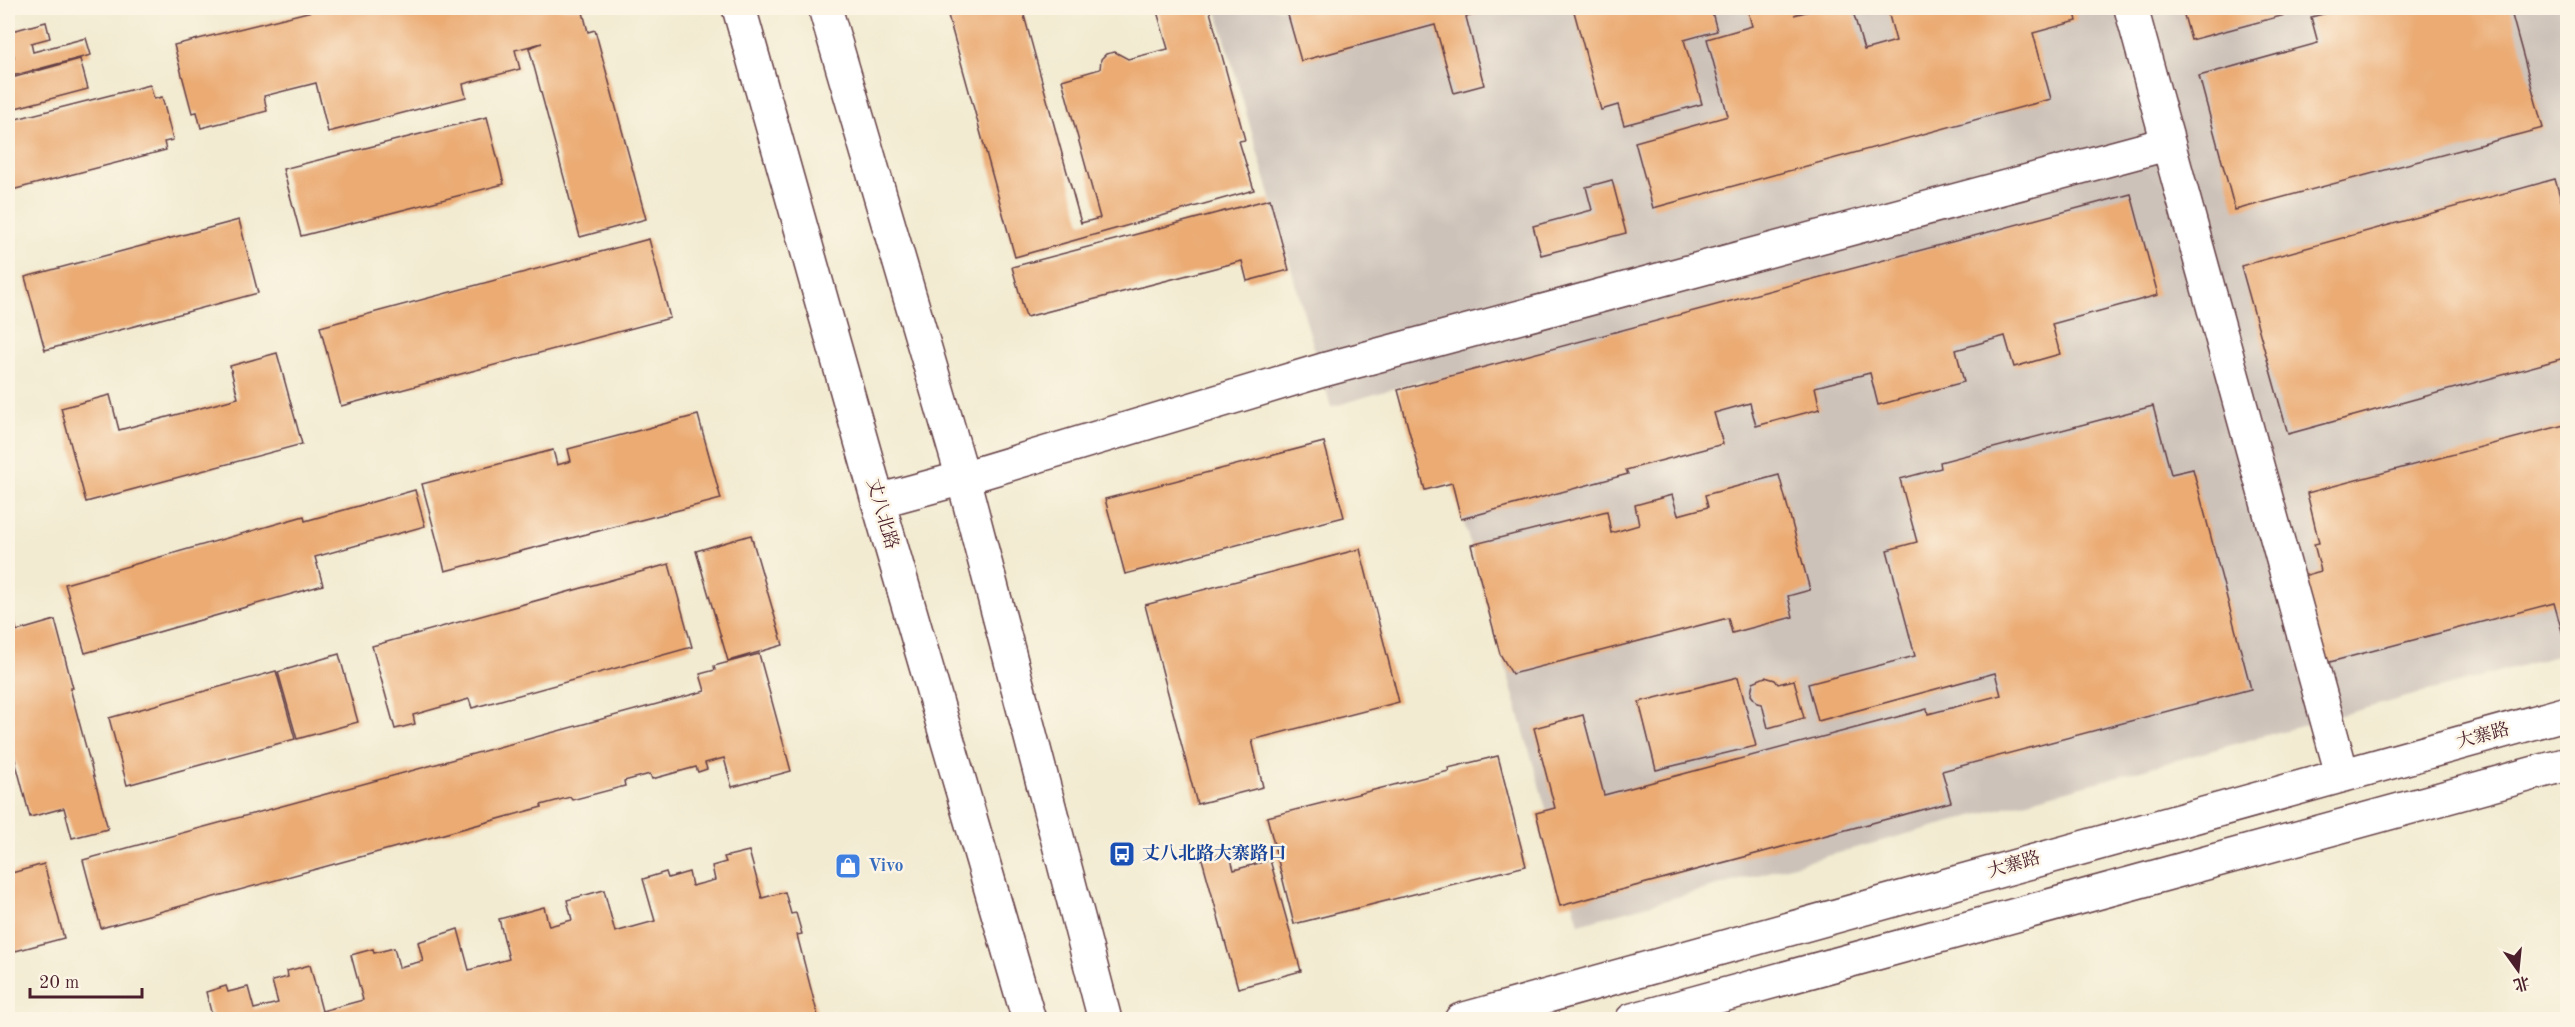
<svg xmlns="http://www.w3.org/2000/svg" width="2575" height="1027" viewBox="0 0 2575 1027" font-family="'Old Standard TT','Noto Serif SC',serif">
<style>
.industrial{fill:#cdc2b9}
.building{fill:#ebab73}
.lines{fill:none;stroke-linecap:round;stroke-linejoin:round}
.street-casing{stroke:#633e44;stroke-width:36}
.secondary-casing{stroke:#633e44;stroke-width:36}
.primary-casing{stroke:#633e44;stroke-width:36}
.street{stroke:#fff;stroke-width:33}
.secondary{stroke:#fff;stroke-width:33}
.primary{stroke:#fff;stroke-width:33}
.labels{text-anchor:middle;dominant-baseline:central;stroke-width:5;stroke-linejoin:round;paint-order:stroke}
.street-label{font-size:18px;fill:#4a1f2b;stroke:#fcf5e5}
.transit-label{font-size:18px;font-weight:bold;fill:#164399;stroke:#fcf5e5;text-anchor:start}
.shop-label{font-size:18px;font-weight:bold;fill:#366cbe;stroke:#fcf5e5;text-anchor:start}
</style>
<rect width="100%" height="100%" fill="#fcf5e5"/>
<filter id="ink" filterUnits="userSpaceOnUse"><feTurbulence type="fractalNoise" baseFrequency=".0167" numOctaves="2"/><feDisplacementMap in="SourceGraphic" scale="12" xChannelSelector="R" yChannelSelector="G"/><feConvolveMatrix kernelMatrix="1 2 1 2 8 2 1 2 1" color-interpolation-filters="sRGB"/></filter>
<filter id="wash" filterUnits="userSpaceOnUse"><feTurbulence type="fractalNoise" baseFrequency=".008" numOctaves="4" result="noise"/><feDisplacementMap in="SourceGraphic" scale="24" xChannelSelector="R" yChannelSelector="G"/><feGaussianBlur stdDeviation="1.35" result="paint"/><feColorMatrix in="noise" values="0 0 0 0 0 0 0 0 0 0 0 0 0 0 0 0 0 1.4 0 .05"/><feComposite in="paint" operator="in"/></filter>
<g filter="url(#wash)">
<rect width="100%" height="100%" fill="#f2ebd1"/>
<path class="industrial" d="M1216 8H2567V653L1579 924 1423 380 1331 407Z"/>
<g id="blocks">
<path class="building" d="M324 8H582L588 32 595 30 646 219 580 237 529 48 542 43 515 50 520 69 463 84 466 97 328 132 316 83 264 96 267 111 201 128 197 112 192 113 174 45Z
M946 8H1022L1081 223 1100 218 1062 80 1100 69 1101 59 1106 54 1115 52 1128 59 1168 49 1156 8H1209L1245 140 1239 141 1254 190 1015 257Z
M1286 8H1498L1466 17 1484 85 1454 93 1435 25 1301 61Z
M1573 8H1711L1717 31 1684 40 1702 104 1624 125 1618 105 1601 110Z
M1760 8H1815L1794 15 1821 8H1852L1864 50 1896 41 1887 8H2074L2077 21 2033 33 2051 99 1653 208 1635 142 1728 116 1707 39 1752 26 1748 11Z
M2182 8H2311L2191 40Z
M2347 8H2510L2543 128 2235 210 2199 76 2318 43 2311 17Z
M46 22 50 38 31 43 33 52 86 38 91 55 8 77V59L14 57 8 32Z
M80 59 88 89 8 110V79Z
M150 85 154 99 162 97 173 140 164 142 166 150 8 191V121Z
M487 117 504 184 301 236 283 169Z
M2555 179 2568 223V357L2288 434 2241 266Z
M1612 180 1626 233 1541 255 1533 226 1592 210 1586 187Z
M2131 194 2158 295 2052 324 2060 354 2014 367 2005 336 1956 350 1964 382 1878 405 1870 373 1815 387 1820 409 1756 426 1750 403 1714 413 1723 444 1626 470 1628 474 1461 519 1452 483 1425 490 1398 390Z
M1270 199 1289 270 1247 281 1242 261 1026 317 1012 267Z
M239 220 258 293 45 350 25 277Z
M649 239 670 318 341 406 320 327Z
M277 353 302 444 86 502 61 408 110 395 119 430 238 398 230 366Z
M2153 406 2171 474 2193 469 2251 689 1942 771 1951 802 1560 906 1536 813 1555 808 1534 728 1583 715 1604 795 1927 709 1928 714 2001 695 1995 673 1818 721 1808 684 1915 656 1887 550 1917 542 1900 479 1941 468 1940 462Z
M698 415 721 499 445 571 422 484 553 450 557 465 571 461 568 449Z
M2568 424V634L2563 635 2554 603 2326 663 2303 576 2321 571 2314 544 2319 543 2307 493Z
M1324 442 1344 517 1125 574 1105 499Z
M1779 475 1810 590 1788 596 1793 617 1732 633 1728 618 1512 674 1500 654 1471 545 1607 511 1611 533 1639 525 1635 505 1672 495 1678 515 1708 507 1705 495Z
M415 490 425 526 315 557 323 585 85 653 65 584 304 516 305 521Z
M751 535 783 645 728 661 696 551Z
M1360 549 1399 702 1252 740 1263 787 1197 804 1145 605Z
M669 564 692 647 472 708 469 699 413 715 415 724 395 729 372 646Z
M10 607 17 631 55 620 73 688H70L108 829 72 838 64 808 30 817 8 733V608Z
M339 654 358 722 297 739 278 672Z
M759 654 791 771 732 787 724 758 705 763 707 769 698 772 696 767 652 779 650 774 624 781 625 786 572 800 570 797 541 805 542 807 101 928 83 860 705 691 700 674 715 670 714 666Z
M276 671 295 739 127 785 109 718Z
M1738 677 1756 746 1656 770 1639 702Z
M1765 677 1775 680 1778 684 1794 680 1804 718 1768 728 1762 704 1757 703 1751 695 1753 682Z
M1498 756 1526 866 1294 924 1267 817 1449 771 1448 768Z
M749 851 762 898 785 892 791 914 796 913 802 934 797 935 819 1020H213L206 992 226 986 228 992 248 987 254 1009 278 1003 272 981 288 977 287 971 310 965 322 1011 363 1000 351 955 373 949 374 953 394 948 399 967 423 961 418 942 458 929 469 970 509 959 499 919 544 907 549 926 572 920 567 900 604 890 615 932 655 921 643 879 666 872 668 878 689 872 692 886 715 880 712 866 726 862 724 857Z
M1229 852 1234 870 1270 860 1301 971 1238 988 1202 859Z
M44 864 64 938 8 953V874Z"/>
</g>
</g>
<g filter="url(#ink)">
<use href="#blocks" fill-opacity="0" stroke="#633e44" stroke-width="1.5"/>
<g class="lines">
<g class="street-casing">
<path id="street" d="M2131 8 2342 774
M878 501 963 478 1323 370 2166 144"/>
</g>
<g class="secondary-casing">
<path id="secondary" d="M1461 1020 2568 713
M1632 1020 2568 764"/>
</g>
<g class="primary-casing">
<path id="primary" d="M739 8 878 501 1029 1020
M825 8 963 478 1105 1020"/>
</g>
<use href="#street" class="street"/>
<use href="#secondary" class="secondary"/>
<use href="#primary" class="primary"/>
</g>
</g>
<defs>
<g id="bus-square" transform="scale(1.35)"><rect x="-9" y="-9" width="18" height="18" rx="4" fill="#1a4fb4" stroke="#fcf5e5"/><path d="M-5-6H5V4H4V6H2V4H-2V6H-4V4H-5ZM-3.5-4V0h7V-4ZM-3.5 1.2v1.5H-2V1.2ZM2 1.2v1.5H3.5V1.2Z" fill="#fff"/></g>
<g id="shop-square" transform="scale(1.35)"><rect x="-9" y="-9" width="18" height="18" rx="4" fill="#3f7fe0" stroke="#fcf5e5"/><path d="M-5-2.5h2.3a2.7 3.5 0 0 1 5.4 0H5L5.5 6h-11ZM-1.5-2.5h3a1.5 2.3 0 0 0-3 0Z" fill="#fff"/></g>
</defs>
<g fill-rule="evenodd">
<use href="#bus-square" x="1122" y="854"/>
<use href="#shop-square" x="848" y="866"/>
</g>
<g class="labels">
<g class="street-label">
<text transform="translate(882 514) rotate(74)">丈八北路</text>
<text transform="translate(2483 736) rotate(-15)">大寨路</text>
<text transform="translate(2014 865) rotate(-16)">大寨路</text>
</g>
<g class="transit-label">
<text x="1142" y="854">丈八北路大寨路口</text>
</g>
<g class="shop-label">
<text x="868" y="866">Vivo</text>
</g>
</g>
<rect width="2575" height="1027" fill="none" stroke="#fcf5e5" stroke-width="30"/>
<g transform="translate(2518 970) rotate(165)" stroke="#fcf5e5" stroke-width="4.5" paint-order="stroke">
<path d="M0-4.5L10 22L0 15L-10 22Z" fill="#4a1f2b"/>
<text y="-9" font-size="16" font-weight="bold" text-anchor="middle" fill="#4a1f2b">北</text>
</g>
<path d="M30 988v9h112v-9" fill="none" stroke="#4a1f2b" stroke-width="3"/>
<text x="39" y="988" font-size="18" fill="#4a1f2b" stroke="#fcf5e5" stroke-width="4.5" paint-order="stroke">20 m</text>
</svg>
